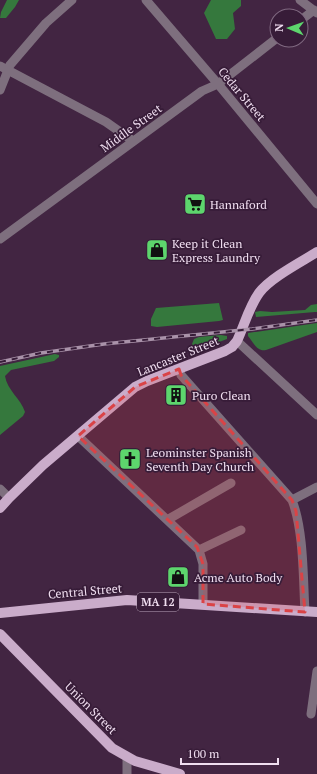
<svg xmlns="http://www.w3.org/2000/svg" width="317" height="774" viewBox="0 0 317 774" font-family="'PT Serif',serif">
<style>
.forest{fill:#35783d}
.lines{fill:none;stroke-linecap:round;stroke-linejoin:round}
.minor{stroke:#7e6f7e;stroke-width:9}
.major{stroke:#caacca;stroke-width:10}
.rail-casing{stroke:#a992a9;stroke-width:3.5}
.rail{stroke:#371c38;stroke-width:2;stroke-dasharray:6;stroke-linecap:butt}
.marked{fill:#da4346;fill-opacity:0.2;stroke:#da4346;stroke-width:3;stroke-dasharray:8 5;stroke-linejoin:round}
.labels{text-anchor:middle;dominant-baseline:central;stroke-width:3.5;stroke-linejoin:round;paint-order:stroke}
.shield{fill:#371c38;stroke:#b8a4b9;stroke-width:1}
.shield-label{font-size:11px;font-weight:bold;fill:#f0def0}
.street-label{font-size:12px;fill:#f0def0;stroke:#371c38}
.poi-label{font-size:12px;fill:#f0def0;stroke:#371c38;text-anchor:start}
</style>
<rect width="100%" height="100%" fill="#422542"/>
<path class="forest" d="M7 0H19L15 7 6 18H0L1 12Z
M211 0H241V6L233 13 235 29 227 39H216L204 13Z
M219 303 223 320 219 321 157 327 151 326V319L156 308Z
M317 304V312H315L256 317 255 312 260 311 272 312 305 310 311 305Z
M317 323V332L266 350C257 352 253 342 248 336V333Z
M221 335 227 336V339L198 350 194 349 192 344 194 339 199 337Z
M55 354 59 355V357L54 361 11 370 5 376C7 390 21 399 25 412L23 416 0 435V366Z"/>
<g class="lines">
<path class="minor" d="M146 0 218 84 317 204
M300 0 317 13
M301 20 314 10
M0 66 106 122 133 141
M0 90 10 65 46 23 72 0
M0 239 202 91 218 84 277 38
M237 341 317 415
M179 369 181 375 292 500 317 487
M78 436 199 550 203 564V604
M0 489 9 498
M292 500C304 531 303 578 305 612
M167 520 231 483
M199 550 241 530
M311 714 317 671
M127 757V774"/>
<path class="major" d="M0 508 9 498 43 465 135 387 147 381 225 351 232 347 237 341C244 326 249 307 259 293 270 278 301 262 317 252
M0 613 127 600 317 612
M0 634 112 748 135 761 180 774"/>
<g class="rail-casing">
<path id="rail" d="M0 362 41 353 104 344 252 329 317 320"/>
</g>
<use href="#rail" class="rail"/>
</g>
<path class="marked" d="M179 369 181 375 292 500 296 511 305 612 203 604V564L197 547 78 436 135 387Z"/>
<defs>
<g id="supermarket-square" transform="scale(1.15)"><rect x="-9" y="-9" width="18" height="18" rx="4" fill="#5dd56d" stroke="#371c38"/><path d="M-6-5.5h2.5l.6 2H6L4.5 2H-2.5L-4.4-4H-6ZM-1.5 3.2a1.3 1.3 0 1 0 .1 0ZM3 3.2a1.3 1.3 0 1 0 .1 0Z" fill="#111"/></g>
<g id="shop-square" transform="scale(1.15)"><rect x="-9" y="-9" width="18" height="18" rx="4" fill="#5dd56d" stroke="#371c38"/><path d="M-5-2.5h2.3a2.7 3.5 0 0 1 5.4 0H5L5.5 6h-11ZM-1.5-2.5h3a1.5 2.3 0 0 0-3 0Z" fill="#111"/></g>
<g id="building-square" transform="scale(1.15)"><rect x="-9" y="-9" width="18" height="18" rx="4" fill="#5dd56d" stroke="#371c38"/><path d="M-4-6H4V6H1V3H-1V6H-4ZM-2.5-4.3h1.7v1.8h-1.7ZM.8-4.3h1.7v1.8H.8ZM-2.5-1h1.7V.8h-1.7ZM.8-1h1.7V.8H.8Z" fill="#111"/></g>
<g id="church-square" transform="scale(1.15)"><rect x="-9" y="-9" width="18" height="18" rx="4" fill="#5dd56d" stroke="#371c38"/><path d="M-1.2-6h2.4v3.5h3.3v2.4h-3.3V6h-2.4V-.1h-3.3v-2.4h3.3Z" fill="#111"/></g>
</defs>
<g fill-rule="evenodd">
<use href="#supermarket-square" x="195" y="204"/>
<use href="#shop-square" x="157" y="250"/>
<use href="#building-square" x="176" y="395"/>
<use href="#church-square" x="130" y="459"/>
<use href="#shop-square" x="178" y="577"/>
</g>
<g class="labels">
<rect class="shield" x="137" y="593" width="42" height="18" rx="3"/>
<g class="shield-label">
<text x="158" y="602">MA 12</text>
</g>
<g class="street-label">
<text transform="translate(242 94) rotate(50)">Cedar Street</text>
<text transform="translate(131 128) rotate(-36)">Middle Street</text>
<text transform="translate(178 356) rotate(-22)">Lancaster Street</text>
<text transform="translate(85 591) rotate(-5)">Central Street</text>
<text transform="translate(91 708) rotate(45)">Union Street</text>
</g>
<g class="poi-label">
<text x="210" y="204">Hannaford</text>
<text x="172" y="243">Keep it Clean<tspan x="172" dy="14">Express Laundry</tspan></text>
<text x="192" y="395">Puro Clean</text>
<text x="146" y="452">Leominster Spanish<tspan x="146" dy="14">Seventh Day Church</tspan></text>
<text x="194" y="577">Acme Auto Body</text>
</g>
</g>
<g transform="translate(289 28) rotate(272)"><circle r="19" fill="#371c38" stroke="#816a82"/>
<path d="M0-3L7 15L0 10L-7 15Z" fill="#5dd56d"/>
<text y="-6" font-size="11" font-weight="bold" text-anchor="middle" fill="#f0def0">N</text>
</g>
<path d="M181 758v6h97v-6" fill="none" stroke="#f0def0" stroke-width="2"/>
<text x="187" y="758" font-size="12" fill="#f0def0" stroke="#371c38" stroke-width="3" paint-order="stroke">100 m</text>
</svg>
